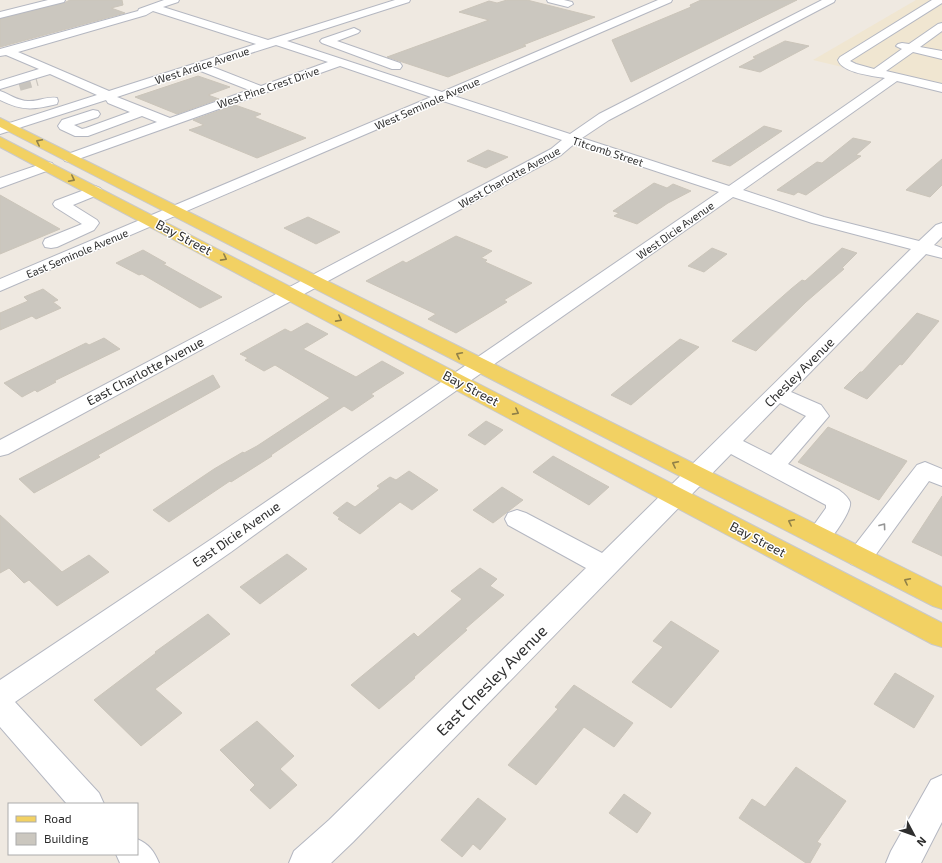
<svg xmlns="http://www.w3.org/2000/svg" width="942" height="863" viewBox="0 0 942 863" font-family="'Exo 2',sans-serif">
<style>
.education{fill:#f0e6d1}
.building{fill:#cbc7bf;stroke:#cbc5ba}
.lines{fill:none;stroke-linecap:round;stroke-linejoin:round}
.minor-tunnel{stroke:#c8c4bd;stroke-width:12;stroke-dasharray:12 5.5;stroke-linecap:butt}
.minor-casing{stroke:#b4b7c1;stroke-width:2}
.major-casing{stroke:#c9c9c9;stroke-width:2}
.minor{fill:#fff;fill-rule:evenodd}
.major{fill:#f2d163;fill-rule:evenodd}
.oneway{stroke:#908048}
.oneway2{stroke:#969696}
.labels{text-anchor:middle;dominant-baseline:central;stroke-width:3;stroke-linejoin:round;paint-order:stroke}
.far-street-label{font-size:11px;fill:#2e2e2e;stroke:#fff}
.street-label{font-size:13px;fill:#2e2e2e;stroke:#fff}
.near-street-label{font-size:16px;fill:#2e2e2e;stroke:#fff}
</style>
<rect width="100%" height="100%" fill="#efe9e1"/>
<path class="education" d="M916 0H942V91L813 60Z"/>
<path class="building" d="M70 0H122L123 5 111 8 125 13 0 47V19L64 3Z
M507 0H527L595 17 523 45 526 46 448 77 387 57 489 20 459 12 489 1 497 3Z
M701 0H797L631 82 612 40 691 7 690 5Z
M785 41 809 46 760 72 739 67 756 58 753 57Z
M198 76 230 87 208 95 219 99 177 114 135 97Z
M235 105 261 114 254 117 306 138 257 158 189 130 204 125 193 120Z
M764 126 782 131 730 166 712 161Z
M853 138 871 142 856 155 861 156 806 195 798 192 794 195 777 190 817 162 822 163Z
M488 150 508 157 486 168 467 161Z
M942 159V185L930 197 906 190Z
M654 183 667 188 673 184 691 191 668 203 637 224 614 216 619 213 613 211Z
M0 195 60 229 0 254Z
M308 217 340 232 316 244 284 228Z
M456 236 492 251 481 258 487 260 485 262 532 283 504 300 507 302 456 333 428 319 436 314 366 281 403 261 406 263Z
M712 248 727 254 704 272 688 266Z
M842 248 857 253 842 268 844 269 806 302 756 351 732 341 791 289 802 280 805 281Z
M143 250 166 263 163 264 222 297 200 308 142 274 139 275 116 263Z
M43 289 58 300 53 302 61 308 36 319 32 316 0 330V313L28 301 24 297Z
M917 313 939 321 902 365 900 364 867 399 844 388 860 372H862Z
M307 323 328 334 303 349 356 377 382 361 404 373 371 394 374 396 352 411 344 406 271 455 272 456 231 482 230 481 169 522 153 510 214 469 243 452 244 453 257 446 330 398 275 365 264 371 245 360 248 358 240 354 285 329 291 332Z
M104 338 120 349 54 381 56 382 37 392 35 390 22 397 4 383 86 343 89 345Z
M680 339 699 347 631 405 611 395Z
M213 375 220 387 98 455 100 457 34 493 19 479Z
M486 421 503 430 485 445 468 435Z
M828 427 907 461 879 500 798 462Z
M553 456 609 487 589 505 533 472Z
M409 471 438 490 412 510 400 502 360 534 338 519 340 518 333 513 347 502 355 507 380 488 377 486 390 477 396 480Z
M502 487 523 500 493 523 473 510Z
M942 496V556L912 542Z
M0 515 62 572 89 555 109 572 57 606 29 580 24 583 9 568 0 573Z
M287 554 307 569 260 604 240 587Z
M480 568 497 579 490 586 504 595 465 629 467 630 414 677 415 678 379 709 351 685 414 633 418 637 462 599 451 591Z
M208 614 230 634 155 689 182 713 141 746 94 700 156 653 155 652Z
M671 621 719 651 671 708 632 682 663 647 653 641Z
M895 673 934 696 914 728 874 704Z
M574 685 633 723 614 747 584 727 536 785 508 765 558 709 555 707Z
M257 721 294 756 280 769 297 785 270 809 250 790 255 785 220 750Z
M796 767 846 801 817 842 821 844 810 863H806L739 818 752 799 765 807Z
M624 794 651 813 637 833 609 813Z
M478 798 506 819 480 850 473 844 462 857 441 840Z"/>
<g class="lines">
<path class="minor-tunnel" d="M19 85 37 80"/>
<g class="minor-casing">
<path id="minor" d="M48 0H65L64 2 0 18V12Z
M164 0H179L178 2 163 7 268 40 395 0H410L409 2 287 41 442 92 658 0H672L671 2 454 96 570 134 599 114 822 0H835L834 2 609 120 582 138 729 186 885 78C873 76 842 73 838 60L840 57 932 0H942V3L850 61 856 64 874 69 902 49 896 46 898 44 902 43 909 44 938 24 942 23V31L920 47 942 51V59L913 52 886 71 942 84V92L897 81 743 190 824 217 919 241 936 225 942 223V237L934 245 942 248V258L926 254 791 392 821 405 829 416 788 464 839 490C843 493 848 497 850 502 852 510 834 536 827 542 822 546 815 544 809 542L806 536 826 508V505L731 454 353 842 331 863H289L294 851 329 820 586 568 508 525 505 519 508 513 517 510 526 513 602 553 911 249 812 223 733 197 370 451 231 552 15 702 99 793 104 804H67L0 727V680L213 538 719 192 574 144 561 155 8 454 0 456V440L551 149 562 140 443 101 0 291V279L431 97 340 66 70 162 65 161 63 158 65 155 157 122 142 116 88 136H75L60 129 58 126 62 120 93 110 98 111 100 114 98 117 74 125 82 129 86 128 130 112 108 103 106 100 0 134V126L97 95 50 74 0 89V81L39 69 6 55 0 56V49L138 11 139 9ZM153 11 256 44 109 91 18 52 146 15ZM276 45 328 62 261 86 210 66ZM198 70 249 90 170 118 117 97ZM780 403 806 416 771 455 743 441Z
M547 0H564L572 2 573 4 568 7 548 2Z
M354 28 360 31 358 33 337 41 400 63 402 66 400 69H392L322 43 320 41 322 39Z
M0 91C9 94 18 101 28 101 38 102 47 96 57 98L58 101 57 104C33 110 22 111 0 100Z
M47 162 52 163 54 166 52 169 0 188V178Z
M95 186 100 188 103 191 100 194 73 205 97 220 99 223 94 230 57 247 51 248 45 247 43 243 45 239 82 224 55 207 53 204 55 201Z
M925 462 942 469V486L929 481 869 564 860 566 851 564 847 557 851 550 917 465Z
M942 775V822L921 863H886L891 851 931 780Z
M137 839C149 844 154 851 159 863H120L116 854H137Z"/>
</g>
<g class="major-casing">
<path id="major" d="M0 118 942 587V609L933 606 0 127Z
M0 137 942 623V647L932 644 0 147Z"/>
</g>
<use href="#minor" class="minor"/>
<use href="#major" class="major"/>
</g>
<defs><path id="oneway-chevron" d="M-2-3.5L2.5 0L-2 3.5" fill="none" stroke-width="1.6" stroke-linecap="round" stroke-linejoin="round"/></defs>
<g class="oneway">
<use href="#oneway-chevron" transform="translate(39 142) rotate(-153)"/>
<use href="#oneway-chevron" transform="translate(72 179) rotate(27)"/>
<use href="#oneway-chevron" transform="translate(224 258) rotate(28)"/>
<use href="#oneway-chevron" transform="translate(339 319) rotate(28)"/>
<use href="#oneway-chevron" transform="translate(459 355) rotate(-153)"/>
<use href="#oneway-chevron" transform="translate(516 412) rotate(28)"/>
<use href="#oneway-chevron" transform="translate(675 464) rotate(-153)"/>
<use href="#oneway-chevron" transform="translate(791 522) rotate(-153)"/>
<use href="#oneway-chevron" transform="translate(907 581) rotate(-153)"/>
</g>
<use class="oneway2" href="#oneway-chevron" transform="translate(883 526) rotate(-54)"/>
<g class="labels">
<g class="far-street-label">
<text transform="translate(202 65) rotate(-18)">West Ardice Avenue</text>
<text transform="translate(268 87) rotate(-19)">West Pine Crest Drive</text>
<text transform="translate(427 103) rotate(-24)">West Seminole Avenue</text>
<text transform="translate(608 151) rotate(18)">Titcomb Street</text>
<text transform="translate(509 177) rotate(-29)">West Charlotte Avenue</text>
<text transform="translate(675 230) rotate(-35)">West Dicie Avenue</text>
<text transform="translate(77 253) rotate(-23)">East Seminole Avenue</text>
</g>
<g class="street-label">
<text transform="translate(184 237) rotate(28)">Bay Street</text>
<text transform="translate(145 371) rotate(-28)">East Charlotte Avenue</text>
<text transform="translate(799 372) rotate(-45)">Chesley Avenue</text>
<text transform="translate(471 388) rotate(28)">Bay Street</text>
<text transform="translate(236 534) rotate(-35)">East Dicie Avenue</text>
<text transform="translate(758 539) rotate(28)">Bay Street</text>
</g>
<g class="near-street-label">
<text transform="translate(491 680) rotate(-45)">East Chesley Avenue</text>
</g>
</g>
<rect x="8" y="803" width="130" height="52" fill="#ffffff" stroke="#ababab"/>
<rect x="16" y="816" width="20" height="6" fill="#f2d163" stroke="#ababab"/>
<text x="44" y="823" font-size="12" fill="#2e2e2e">Road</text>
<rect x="16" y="833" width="20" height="12" fill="#cbc7bf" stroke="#ababab"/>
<text x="44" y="843" font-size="12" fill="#2e2e2e">Building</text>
<g transform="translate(914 835) rotate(131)" stroke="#ffffff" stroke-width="3" paint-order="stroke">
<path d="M0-3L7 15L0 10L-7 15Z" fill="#2e2e2e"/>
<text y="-6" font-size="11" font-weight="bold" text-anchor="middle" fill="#2e2e2e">N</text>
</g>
</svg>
